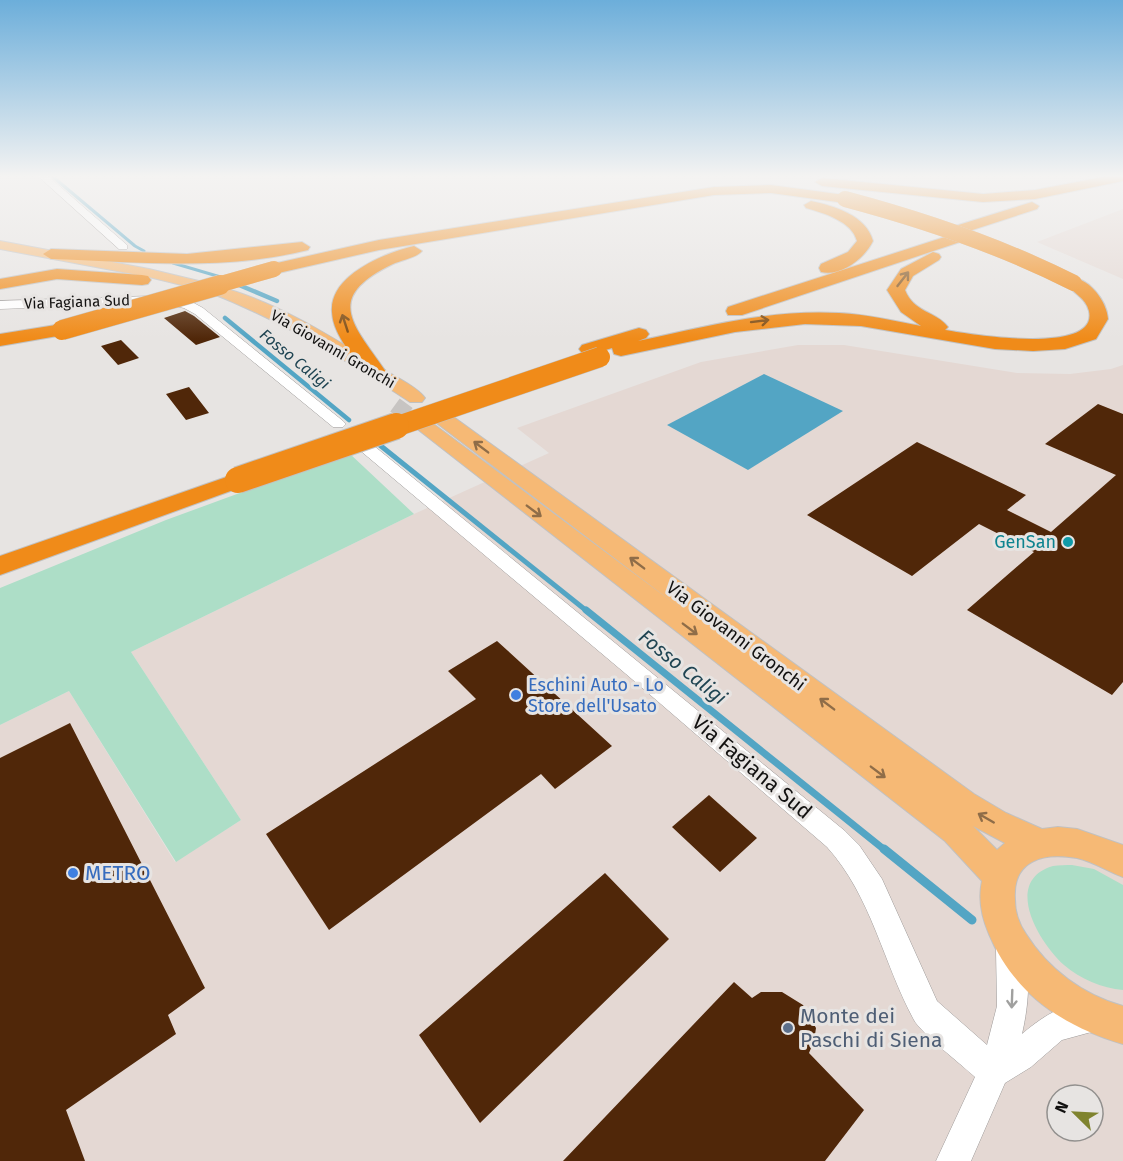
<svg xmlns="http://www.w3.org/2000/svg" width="1123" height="1161" viewBox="0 0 1123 1161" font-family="'Fira Sans',sans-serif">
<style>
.built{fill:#e4d8d3;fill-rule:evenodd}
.green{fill:#addec7}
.water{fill:#53a5c4}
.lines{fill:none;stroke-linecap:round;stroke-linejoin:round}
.stream-far4{stroke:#53a5c4;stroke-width:3}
.stream-far3{stroke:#53a5c4;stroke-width:4.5}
.stream-far2{stroke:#53a5c4;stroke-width:5}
.stream-far1{stroke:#53a5c4;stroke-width:7}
.stream{stroke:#53a5c4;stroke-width:9}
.building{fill:#502709}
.major-tunnel{stroke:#c7c4c2;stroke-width:16;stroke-dasharray:16 8;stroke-linecap:butt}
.minor-casing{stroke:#9d9a99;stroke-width:1}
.major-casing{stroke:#c1c1c1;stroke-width:2}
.highway-casing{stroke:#c1c1c1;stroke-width:2}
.minor{fill:#fff;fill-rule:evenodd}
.major{fill:#f6b975;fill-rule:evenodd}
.highway{fill:#f08b19;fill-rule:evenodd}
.highway-bridge-far2-casing{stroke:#c1c1c1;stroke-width:16;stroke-linecap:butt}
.highway-bridge-far1-casing{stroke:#c1c1c1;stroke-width:21;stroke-linecap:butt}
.highway-bridge-casing{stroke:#c1c1c1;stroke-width:28;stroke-linecap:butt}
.highway-bridge-far2{stroke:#f08b19;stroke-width:16}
.highway-bridge-far1{stroke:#f08b19;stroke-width:20}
.highway-bridge{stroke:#f08b19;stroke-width:26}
.oneway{stroke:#814e14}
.oneway2{stroke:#8f6d48}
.oneway3{stroke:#a0a09f}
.culture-dot{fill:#0f9aa8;stroke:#e7e4e2;stroke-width:2}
.shop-dot{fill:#3f7fe0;stroke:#e7e4e2;stroke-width:2}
.service-dot{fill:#5c6f8a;stroke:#e7e4e2;stroke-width:2}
.labels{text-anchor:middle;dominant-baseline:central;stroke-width:6;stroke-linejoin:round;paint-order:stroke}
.far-street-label{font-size:15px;fill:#121110;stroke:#e7e4e2}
.far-water-label{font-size:16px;font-style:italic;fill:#1f4452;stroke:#e7e4e2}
.culture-label{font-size:18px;fill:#0d838f;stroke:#e7e4e2;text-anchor:end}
.street-label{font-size:18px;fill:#121110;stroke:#e7e4e2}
.shop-label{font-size:18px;fill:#366cbe;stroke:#e7e4e2;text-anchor:start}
.water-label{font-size:20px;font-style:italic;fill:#1f4452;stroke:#e7e4e2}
.near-street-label{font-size:21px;fill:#121110;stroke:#e7e4e2}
.near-shop-label{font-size:21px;fill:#366cbe;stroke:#e7e4e2;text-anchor:start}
.near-service-label{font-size:21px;fill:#4e5e75;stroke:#e7e4e2;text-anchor:start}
</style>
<rect width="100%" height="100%" fill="#e7e4e2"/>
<path class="built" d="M1123 209V279L1037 242Z
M798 345H844L1017 373 1070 374 1111 369 1123 365V1161H0V725L69 691 175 862 241 820 131 652 414 514 549 453 517 428 701 362ZM1057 1095H1093V1131H1057Z"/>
<path class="green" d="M349 453 414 514 131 652 241 820 176 862 69 691 0 725V588L166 520Z
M1072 865 1094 869 1123 885V990C1102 988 1080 979 1064 965 1039 943 1002 881 1053 866 1059 865 1066 865 1072 865Z"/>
<path class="water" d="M764 374 843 411 748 470 667 425Z"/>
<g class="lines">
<path class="stream-far4" d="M52 176 135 246 144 251
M173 263 224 278
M238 284 243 286"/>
<path class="stream-far3" d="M239 285 277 301
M225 318 349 420"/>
<path class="stream-far2" d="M376 442 588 612"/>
<path class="stream-far1" d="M586 610 886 851"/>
<path class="stream" d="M884 849 972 920"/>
</g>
<path class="building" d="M185 311 194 316 220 337 196 345 164 318Z
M121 340 139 358 118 365 101 346Z
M189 387 209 413 186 420 166 394Z
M1098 404 1123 414V682L1112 695 967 610 1034 552 979 524 912 576 807 515 917 442 1026 495 1007 510 1051 532 1116 475 1045 444Z
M497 641 612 746 555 789 541 774 329 930 266 834 476 699 448 671Z
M70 723 205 988 168 1015 176 1034 66 1110 85 1161H0V758Z
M709 795 757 838 720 872 672 827Z
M605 873 669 939 480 1123 419 1035Z
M734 982 752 998 761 992H782L803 1005 816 1028 814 1041 809 1053 864 1110 825 1161H563Z"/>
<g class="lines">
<path class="major-tunnel" d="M395 405 421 424"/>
<g class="minor-casing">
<path id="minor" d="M38 176H48L127 245V249H119Z
M154 296 158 297 160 300 158 303 0 309V301Z
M173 298 192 302 203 308 343 421 346 424 343 427H333L195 314 184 308 169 305 167 302 169 299Z
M362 439 368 441 845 831 859 845 882 879 937 1001 987 1045 997 1006 996 949 1000 939 1010 935 1020 939C1032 968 1029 1003 1022 1034 1044 1015 1076 994 1106 1006L1110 1017 1106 1028 1062 1040 1031 1067 1005 1083 971 1161H936L975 1077C962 1065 921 1033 914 1020 883 963 872 897 827 847L626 674 356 447 354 444 356 441Z"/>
</g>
<g class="major-casing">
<path id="major" d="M0 241 149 269 207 283 209 286 202 290 149 277 0 249Z
M216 286C277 301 335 339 388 372 399 379 417 387 425 398L422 402H410C346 360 282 321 211 293L209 290 211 287Z
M441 411 448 413 974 794 1006 813 1042 829 1058 827 1077 829 1123 845V877C1107 871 1094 862 1077 858 1043 852 1012 860 1015 900 1015 912 1019 924 1026 934 1048 969 1083 995 1123 1006V1044C1064 1027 1013 993 989 934 982 918 978 899 982 881L945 841 411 424 414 420H428L683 610 434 421 432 417 434 413ZM973 826 1005 843 997 850Z"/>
</g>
<g class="highway-casing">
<path id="highway" d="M1108 176H1123V181L1035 199 983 202 822 186 815 182 822 178 983 194 1035 190Z
M771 185 845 195 852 199 845 203 771 193 714 195 379 250 274 274 268 273 266 269 268 265 379 240 714 187Z
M811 201C834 206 866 215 873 241 865 258 841 277 821 272L819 268 821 264 848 252 857 241C852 221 823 213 806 208L804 205Z
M1032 202 1039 206 1037 209 960 234 965 238 963 241 742 315H728L726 311 728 307 954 234 949 230 952 227Z
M302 242 310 247 308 250C224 271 136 262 51 259L43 254 51 249 187 254Z
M414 246 422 251C416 258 402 260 393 264 322 298 354 325 386 372L383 376 376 378 369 376C355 358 333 336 332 312 329 275 385 253 414 246Z
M933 252 939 254 941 257 939 260 913 276 905 290C914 313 936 311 948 327L945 330C968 334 1099 356 1089 311 1086 298 1073 293 1065 283L1068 279C1087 274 1107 301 1108 319L1096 339 1065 349 1033 351 995 349 861 326 805 324 735 332 621 356 614 354 612 348 589 355 582 353 579 349 582 345 639 328 646 330 649 334 646 338 638 341C704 327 770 309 839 313 866 314 894 321 921 326L901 312 887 290 901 269Z
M57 269 142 275 148 276 151 280 148 284 142 285 57 279 0 289V279Z
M62 324 69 326 72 330 69 334 0 346V334Z
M238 473 247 475 250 480 247 485 0 575V556Z"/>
</g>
<use href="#minor" class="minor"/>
<use href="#major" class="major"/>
<use href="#highway" class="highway"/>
<g class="highway-bridge-far2-casing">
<path id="highway-bridge-far2" d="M845 199C924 220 1001 246 1074 283
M214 286 274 269"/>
</g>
<g class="highway-bridge-far1-casing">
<path id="highway-bridge-far1" d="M62 330 220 285
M392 428 600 357"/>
</g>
<g class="highway-bridge-casing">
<path id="highway-bridge" d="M238 480 396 426"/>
</g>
<use href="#highway-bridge-far2" class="highway-bridge-far2"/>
<use href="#highway-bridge-far1" class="highway-bridge-far1"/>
<use href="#highway-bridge" class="highway-bridge"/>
</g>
<defs><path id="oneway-shaft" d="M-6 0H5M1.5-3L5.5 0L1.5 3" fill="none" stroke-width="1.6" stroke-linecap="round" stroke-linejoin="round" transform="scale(1.5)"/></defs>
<g class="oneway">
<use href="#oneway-shaft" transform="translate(903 279) rotate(-52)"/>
<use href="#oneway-shaft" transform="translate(760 321) rotate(-7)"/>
<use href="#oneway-shaft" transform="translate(345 323) rotate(-108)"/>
</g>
<g class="oneway2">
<use href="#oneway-shaft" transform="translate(481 447) rotate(-143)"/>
<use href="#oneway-shaft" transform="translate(534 511) rotate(37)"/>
<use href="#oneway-shaft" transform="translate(637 563) rotate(-143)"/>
<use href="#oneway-shaft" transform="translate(690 629) rotate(37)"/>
<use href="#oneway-shaft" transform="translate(827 704) rotate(-143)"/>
<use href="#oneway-shaft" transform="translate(878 772) rotate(37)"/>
<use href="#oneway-shaft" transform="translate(986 818) rotate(-150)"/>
</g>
<use class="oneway3" href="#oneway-shaft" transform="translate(1012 999) rotate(92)"/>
<linearGradient id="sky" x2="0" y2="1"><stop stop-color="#6caeda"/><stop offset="0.52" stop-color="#f4f3f2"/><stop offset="1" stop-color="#f4f3f2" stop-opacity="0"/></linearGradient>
<rect width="1123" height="339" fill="url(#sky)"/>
<circle class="culture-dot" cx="1068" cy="542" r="6"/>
<g class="shop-dot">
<circle cx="516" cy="695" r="6"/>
<circle cx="73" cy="873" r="6"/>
</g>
<circle class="service-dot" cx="788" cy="1028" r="6"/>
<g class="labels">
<g class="far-street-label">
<text transform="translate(77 302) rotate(-2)">Via Fagiana Sud</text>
<text transform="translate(333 349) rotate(30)">Via Giovanni Gronchi</text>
</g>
<g class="far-water-label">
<text transform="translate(295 359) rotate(39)">Fosso Caligi</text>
</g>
<g class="culture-label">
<text x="1056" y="542">GenSan</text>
</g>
<g class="street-label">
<text transform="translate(736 636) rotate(37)">Via Giovanni Gronchi</text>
</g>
<g class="shop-label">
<text x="528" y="685">Eschini Auto - Lo<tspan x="528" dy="21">Store dell'Usato</tspan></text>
</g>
<g class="water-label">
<text transform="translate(683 667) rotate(39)">Fosso Caligi</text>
</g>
<g class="near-street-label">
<text transform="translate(752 767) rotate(40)">Via Fagiana Sud</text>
</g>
<g class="near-shop-label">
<text x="85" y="873">METRO</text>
</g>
<g class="near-service-label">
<text x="800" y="1016">Monte dei<tspan x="800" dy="24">Paschi di Siena</tspan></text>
</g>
</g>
<g transform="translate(1075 1113) rotate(294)"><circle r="28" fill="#e7e4e2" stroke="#92908e" stroke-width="1.5"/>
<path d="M0-4.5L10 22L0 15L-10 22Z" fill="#7f832e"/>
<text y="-9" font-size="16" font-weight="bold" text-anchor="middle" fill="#121110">N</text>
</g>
</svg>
